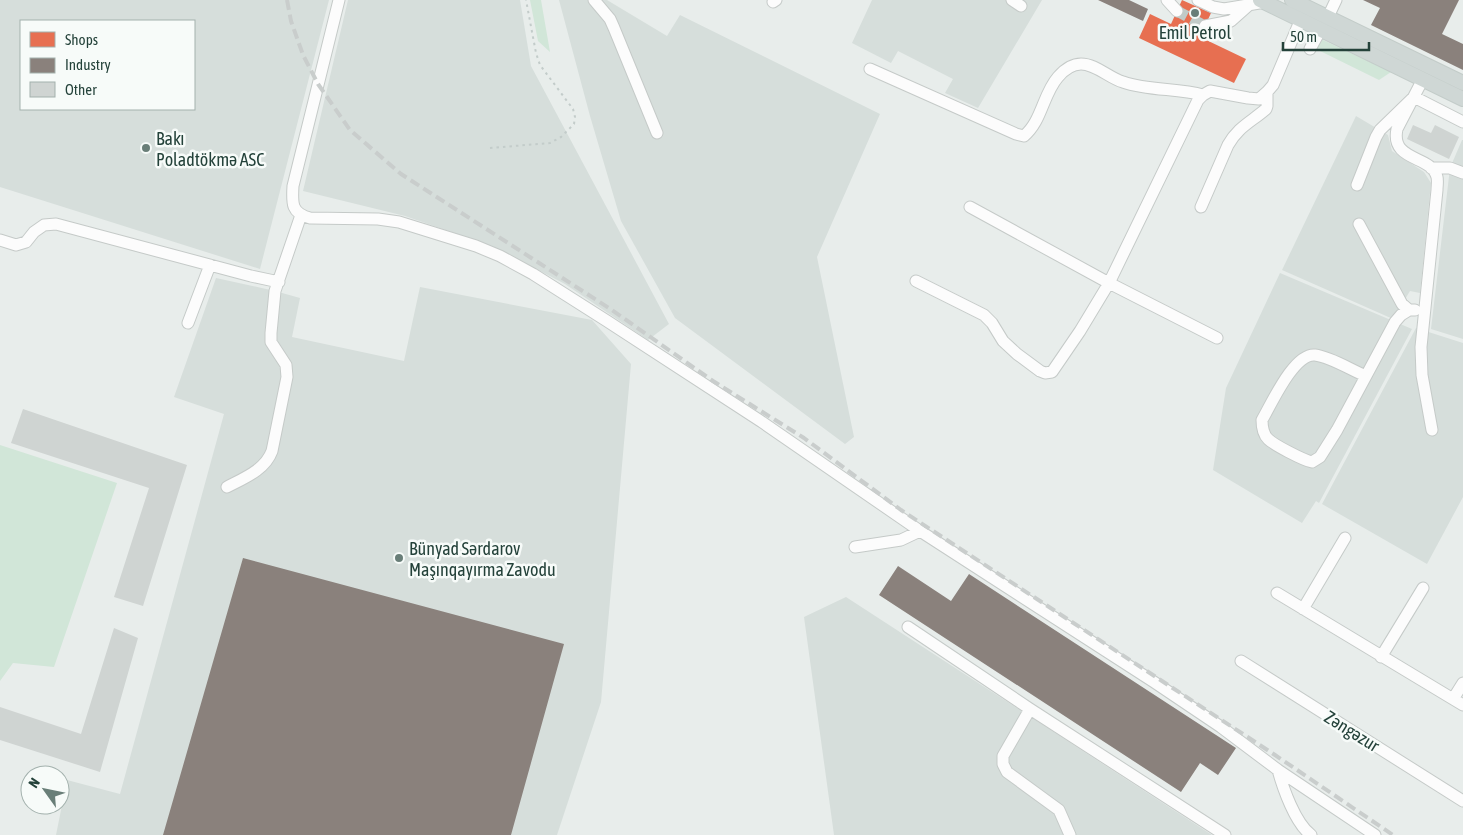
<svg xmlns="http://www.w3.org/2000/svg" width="1463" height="835" viewBox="0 0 1463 835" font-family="'Asap Condensed',sans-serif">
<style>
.built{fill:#d6dedb;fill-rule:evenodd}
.green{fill:#d1e6d8}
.shops{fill:#e76f51}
.industry{fill:#8a817c}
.building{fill:#cfd4d2}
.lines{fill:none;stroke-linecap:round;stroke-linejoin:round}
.minor-tunnel{stroke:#c1cbc8;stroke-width:11;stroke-dasharray:11 5.5;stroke-linecap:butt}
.minor-casing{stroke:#c5cac8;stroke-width:13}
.major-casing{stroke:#c3ccc9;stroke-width:16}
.path{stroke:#c3ccca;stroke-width:2;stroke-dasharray:2.5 4;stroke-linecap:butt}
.minor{stroke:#fcfcfc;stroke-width:11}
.major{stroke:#cfd7d5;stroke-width:14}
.rail{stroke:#c9cdcc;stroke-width:4;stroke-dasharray:10 5;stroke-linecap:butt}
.poi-dot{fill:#697e78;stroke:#f7fbf9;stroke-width:2}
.labels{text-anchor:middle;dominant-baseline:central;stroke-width:5;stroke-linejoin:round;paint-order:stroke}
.poi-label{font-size:18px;fill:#24423a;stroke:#f7fbf9;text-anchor:start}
.street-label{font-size:18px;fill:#24423a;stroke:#f7fbf9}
</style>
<rect width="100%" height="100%" fill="#e8edeb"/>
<path class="built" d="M0 0H329L260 269 0 187ZM21 21H194V109H21Z
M348 0H520L531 66 669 324 648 340 565 284 492 246 405 216 303 191Z
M559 0H607L667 36 680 15 880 114 817 257 854 437 845 444 675 318 621 221 590 116Z
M872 0H1042L978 108 945 93 953 79 898 51 891 63 852 43Z
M1356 116 1388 135 1392 151 1424 172 1431 183 1420 293 1410 291 1393 319 1282 270Z
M1462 140H1463V339L1431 329 1450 168Z
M1280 273 1412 329 1319 503 1316 501 1302 523 1213 470 1226 388Z
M216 278 275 291 300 298 292 337 404 361 420 287 592 320 631 364 601 702 557 835H56L67 780 120 794 224 414 174 397Z
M1416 328 1463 343V497L1427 564 1322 504Z
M846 597 1212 835H834L804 617Z"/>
<path class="green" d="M530 0H541L550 52 538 41Z
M1321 39 1391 72 1379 80 1316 49Z
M0 445 117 483 54 667 13 663 0 681Z"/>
<path class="shops" d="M1182 0 1211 13 1200 37 1246 59 1234 83 1139 38 1150 14 1171 24Z"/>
<path class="industry" d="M1098 0H1129L1148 9 1143 21Z
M1363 0H1459L1442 34 1463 44V70L1371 25 1380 8Z
M243 558 564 644 511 835H163Z
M898 566 951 601 969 574 1236 748 1218 775 1200 763 1181 792 879 595Z"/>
<path class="building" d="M1413 125 1431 133 1435 125 1459 137 1449 159 1407 139Z
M23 409 187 465 143 606 114 597 149 488 11 443Z
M114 628 138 638 100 772 0 740V707L81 734Z"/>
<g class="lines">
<path class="minor-tunnel" d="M1177 11 1205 26"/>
<g class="minor-casing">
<path id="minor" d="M339 0 293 186C292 203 291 213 310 218L378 219 399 222 476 246 500 256 533 274 607 321 762 422 920 531 1154 682 1221 727 1278 770 1375 835
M594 0 610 19 614 28 657 133
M1012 0 1021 6
M1167 0 1177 11
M1198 0 1213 7 1224 9 1265 2
M773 2 776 0
M1328 17 1336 0
M1205 26 1231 21 1249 5
M1310 49 1321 29
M870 69 1016 134 1024 136C1042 121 1043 94 1058 77 1064 70 1072 64 1081 64 1096 64 1109 78 1123 82 1149 91 1177 88 1203 95
M1423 79 1397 129C1390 162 1432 155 1437 177 1438 181 1437 186 1437 190L1421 347 1422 375 1432 430
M1431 168H1450L1463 173
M1357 185 1376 137 1380 130 1414 97 1463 122
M970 207 1109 283 1217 338
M1201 207 1228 145C1238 127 1251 122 1266 109L1267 106V92
M1359 224 1402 304 1409 310H1415
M0 240 16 245 26 242 34 232 44 225 56 224 251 276 279 282
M916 281 984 315 992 323 1003 341 1017 354 1040 371 1045 373 1052 372 1080 331 1109 283 1198 100 1203 95 1210 91 1248 98 1259 99 1267 92 1273 85 1301 19
M188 323 210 265
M1366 376C1351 370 1331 357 1315 355 1294 353 1272 403 1262 420 1262 426 1263 434 1268 439 1274 445 1303 460 1312 462L1320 457 1337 430 1395 322 1401 315 1409 310
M227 487C244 478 265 470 272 451L287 377 286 365 271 342V333L275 291 301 215
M855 547 901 540 920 531
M1277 593 1453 699
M1303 609 1345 538
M908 627 1030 709 1225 835
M1381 657 1423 588
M1241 661 1463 801
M1463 683 1453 699 1463 705
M1030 709 1003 756V764L1007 772 1059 810 1070 835
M1278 770C1283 788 1295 823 1311 835"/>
</g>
<g class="major-casing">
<path id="major" d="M1260 0 1463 99
M1292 0 1463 83"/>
</g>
<path class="path" d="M490 148 550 143 561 137 574 124 575 117 573 109 540 65 536 53 526 0"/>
<use href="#minor" class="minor"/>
<use href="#major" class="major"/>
<path class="rail" d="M287 0 291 21 303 55 318 84 350 130 401 174 612 310 713 381 804 438 901 510 1275 755 1393 835"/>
</g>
<g class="poi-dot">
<circle cx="1195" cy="13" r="5"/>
<circle cx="146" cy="148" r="5"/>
<circle cx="399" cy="558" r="5"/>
</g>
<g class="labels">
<g class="poi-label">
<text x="1195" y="32" text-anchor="middle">Emil Petrol</text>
<text x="156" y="138">Bakı<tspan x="156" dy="21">Poladtökmə ASC</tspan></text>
<text x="409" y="548">Bünyad Sərdarov<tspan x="409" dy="21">Maşınqayırma Zavodu</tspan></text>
</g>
<g class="street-label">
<text transform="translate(1352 731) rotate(32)">Zəngəzur</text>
</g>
</g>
<rect x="20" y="20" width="175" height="90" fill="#f7fbf9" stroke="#a3b1ad"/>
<rect x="30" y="32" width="25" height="15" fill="#e76f51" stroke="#a3b1ad"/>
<text x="65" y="45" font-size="15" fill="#24423a">Shops</text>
<rect x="30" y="58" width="25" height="15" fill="#8a817c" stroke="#a3b1ad"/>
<text x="65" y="70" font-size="15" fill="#24423a">Industry</text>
<rect x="30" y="82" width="25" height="15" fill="#cfd4d2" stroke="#a3b1ad"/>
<text x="65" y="95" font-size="15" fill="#24423a">Other</text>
<g transform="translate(45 790) rotate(303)"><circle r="24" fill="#f7fbf9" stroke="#a3b1ad"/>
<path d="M0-4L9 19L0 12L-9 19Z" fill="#697e78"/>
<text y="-8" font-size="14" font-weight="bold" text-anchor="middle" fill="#24423a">N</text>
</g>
<path d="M1283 42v8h86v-8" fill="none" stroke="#24423a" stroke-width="2.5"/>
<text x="1290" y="42" font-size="15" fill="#24423a" stroke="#f7fbf9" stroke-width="4" paint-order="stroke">50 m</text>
</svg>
